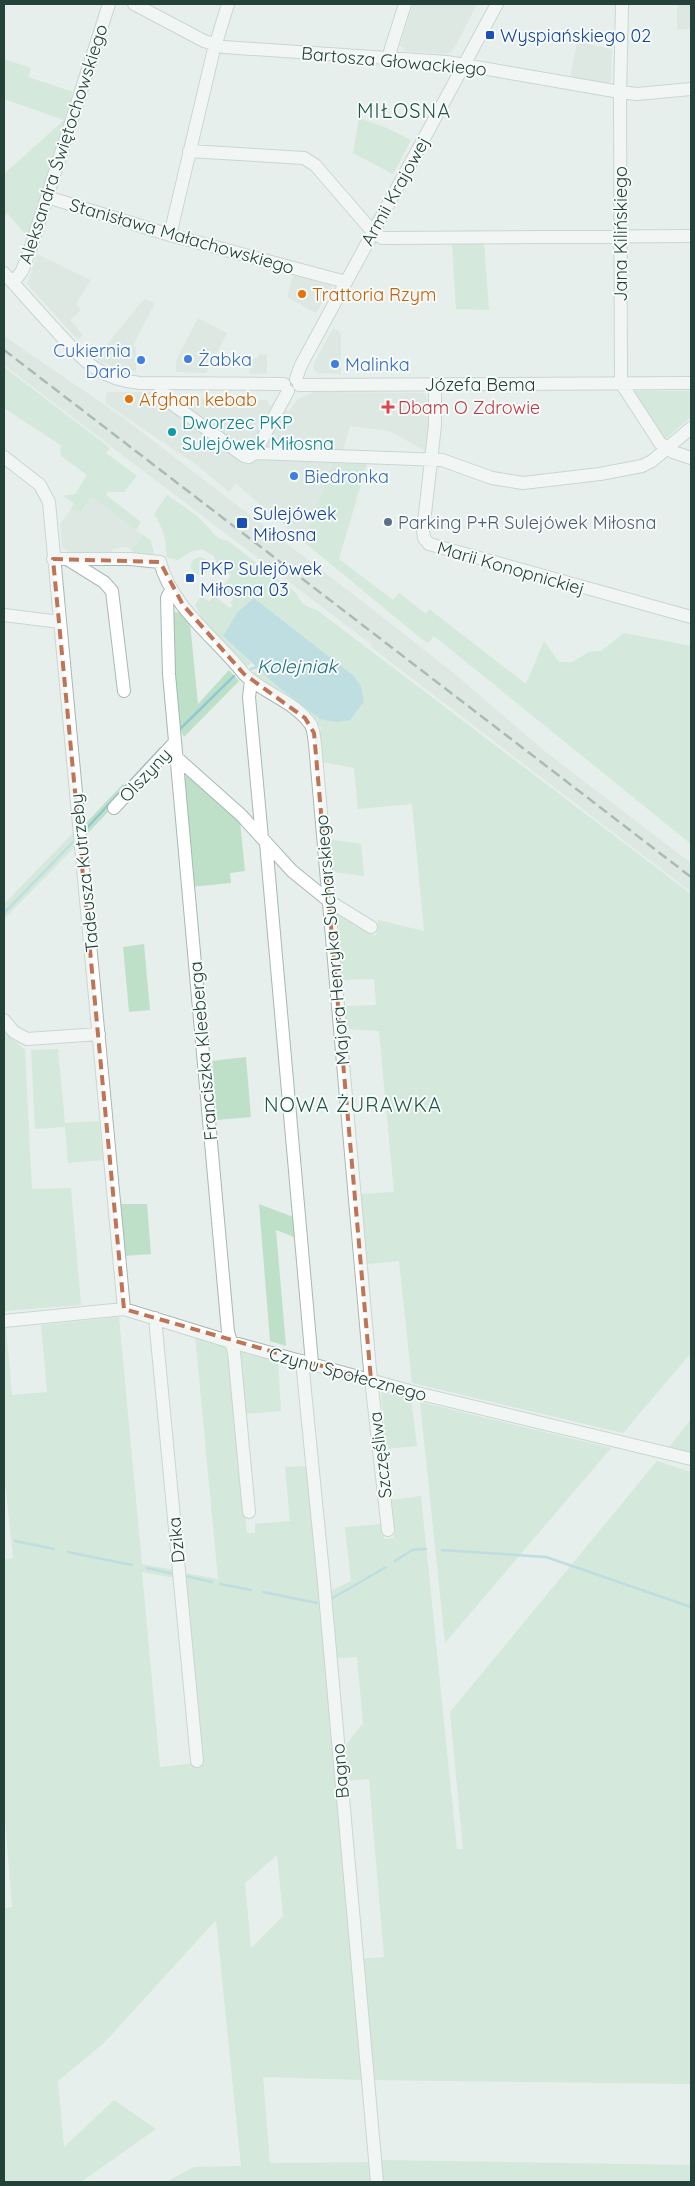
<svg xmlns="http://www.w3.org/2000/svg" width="695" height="2186" viewBox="0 0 695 2186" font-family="Quicksand,sans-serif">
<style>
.built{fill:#d4dfda}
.green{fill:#bfe0c8;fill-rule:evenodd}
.water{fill:#8ec9d4}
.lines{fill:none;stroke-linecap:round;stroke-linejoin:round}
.stream{stroke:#8ec9d4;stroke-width:2.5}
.minor-casing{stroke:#a8b8b2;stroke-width:14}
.minor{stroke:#fff;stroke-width:12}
.rail{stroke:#5f7d75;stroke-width:2.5;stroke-dasharray:10 5;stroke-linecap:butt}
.marked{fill:none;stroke:#c07456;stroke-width:4;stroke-dasharray:10 6;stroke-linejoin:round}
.transit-dot{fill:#1a4fb4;stroke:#f7fbf9;stroke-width:2}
.food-dot{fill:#e8710a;stroke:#f7fbf9;stroke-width:2}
.shop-dot{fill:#3f7fe0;stroke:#f7fbf9;stroke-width:2}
.health-dot{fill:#e0444e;stroke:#f7fbf9;stroke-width:2}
.culture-dot{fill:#0f9aa8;stroke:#f7fbf9;stroke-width:2}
.service-dot{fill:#5c6f8a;stroke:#f7fbf9;stroke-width:2}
.labels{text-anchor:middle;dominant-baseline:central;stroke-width:4;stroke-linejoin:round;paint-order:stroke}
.transit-label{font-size:18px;fill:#164399;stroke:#f7fbf9;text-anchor:start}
.street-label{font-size:18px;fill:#24423a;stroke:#f7fbf9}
.food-label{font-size:18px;fill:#c56008;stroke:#f7fbf9;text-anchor:start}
.shop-label{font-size:18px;fill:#366cbe;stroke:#f7fbf9;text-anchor:start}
.health-label{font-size:18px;fill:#be3a42;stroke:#f7fbf9;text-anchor:start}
.culture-label{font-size:18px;fill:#0d838f;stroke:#f7fbf9;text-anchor:start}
.service-label{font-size:18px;fill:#4e5e75;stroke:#f7fbf9;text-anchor:start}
.water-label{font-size:19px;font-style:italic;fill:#1c6f80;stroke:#f7fbf9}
.quarter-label{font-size:20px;letter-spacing:1px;fill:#1f5548;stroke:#f7fbf9}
</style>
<rect width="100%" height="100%" fill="#e6efeb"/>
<path class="built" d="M413 4H477L453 51 447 54 405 51 400 45Z
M677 4H691V29L677 30Z
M577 42 612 49 611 81 608 84 570 77Z
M37 254 91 280 76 304 81 310 70 320 83 335 78 340 27 284Z
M293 275 332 286 316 313 287 297Z
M144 299 155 303 133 346 136 347V371L114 368 101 362 96 358Z
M198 318 227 333 206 373 176 372V360Z
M333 328 341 333V374L318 373 313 369 314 363Z
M4 336 121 416 389 622 456 675 547 753 691 863V892L371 647 372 645 4 365Z
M259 354 267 355V374H249L252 359 257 358Z
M107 392H151L178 412 187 398 268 400 269 405 289 411 298 399 314 392 424 393 427 398V405H432L427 449 426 451 389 431 350 426 343 452H338L304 542 236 484 229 492 198 466 105 403Z
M92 497 143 535 133 549 123 547 113 549 111 552 73 555 62 547 60 524 71 509 80 514Z"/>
<path class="green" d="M4 59 31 68 28 77 73 92 28 237 7 213 4 216V174L64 120 4 99Z
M359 118 387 128 411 140 393 174 353 153Z
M484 243 489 310 456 309 452 244Z
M4 367 110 448 106 453 137 476 124 492H108L106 495 141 522 136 530 92 497 79 514 71 509 74 503 63 496 75 494 87 475 61 456 60 449 62 446 4 408Z
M634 391H691V417L664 440 633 392Z
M333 463 367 464 339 559 393 600 399 593 426 614 429 609 526 684 544 641 559 662H572L589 652 601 651 624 633 691 646V844L434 636 428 643 418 636 304 542Z
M167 495C179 504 196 513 206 525 214 533 215 539 228 541L296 593C301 604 306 607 317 610L691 894V1353L623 1433 412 1383 399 1261 367 1264 360 1194 394 1192 379 1031 346 1029 344 1006 376 1005 374 979 342 980 338 915 376 936 378 920 424 931 412 804 358 809 354 768 322 762 318 732 322 728 253 673 259 670 320 719 350 720 364 702 361 686 354 676 254 598 223 636 252 663 243 669 205 623 195 605 201 596 209 602 214 596 230 608 233 605 230 603 234 599 222 588 231 575 218 567 214 556 202 549 190 552 178 560 166 557C167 541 163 527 154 514Z
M143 535 151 541 154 553 151 556H136L130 548 133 549Z
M191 566a9 9 0 1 1 18 0a9 9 0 1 1-18 0Z
M172 612 189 613 198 704 229 670 239 681 184 737C170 709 171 644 172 612Z
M186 774 240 822 245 871 230 873 231 883 190 887 182 792Z
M123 784 129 790 86 835 84 825Z
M73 833 74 848 4 919V904Z
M328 839 361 844 364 876 333 872Z
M144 944 150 1010 129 1012 123 947Z
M4 1032 25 1050 32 1189 71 1188 81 1305 4 1311Z
M58 1049 65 1123 99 1121 103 1160 68 1163 65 1127 35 1129 31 1050Z
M246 1057 251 1117 217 1120 212 1061Z
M120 1204H147L151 1254 125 1256Z
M259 1204 296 1218 299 1239 276 1230 286 1346 270 1341Z
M119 1317 142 1564 175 1570V1578L142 1572 160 1767 204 1762 185 1573 218 1579 195 1335 229 1345 247 1533H255V1524L290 1521 285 1467 308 1466 363 2080 263 2077 270 2163 372 2162 373 2182H166L194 2167 241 2166 216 1920 105 2042 58 2081 64 2147 114 2100 156 2129 81 2182H4V1908L12 1907 4 1806V1560L13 1558 4 1471V1328H6L12 1395 47 1392 41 1325ZM277 1855 283 1916 251 1948 245 1883Z
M239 1349 278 1360 281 1411 245 1414Z
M385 1390 411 1399 417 1446 386 1449 381 1393Z
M420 1402 611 1448 445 1643Z
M691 1419V1453L669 1447Z
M657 1461 691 1472V2084L372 2080 361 1959 384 1957 369 1779 344 1781 342 1750 363 1723 357 1657 333 1659 328 1592 351 1581 345 1527 382 1524 384 1539 394 1538 391 1500 421 1496 457 1849H463L450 1712Z
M379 2160 691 2165V2182H381Z"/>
<path class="water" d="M254 598 354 676 361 686 364 702 350 720 336 722 320 719 276 685 223 636 237 613Z"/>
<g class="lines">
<path class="stream" d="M251 669 257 667
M178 731 234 676
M85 830 161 748
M4 913 76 839
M15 1541 54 1549
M442 1550 546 1557 691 1607
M68 1552 132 1565
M395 1561 412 1550 426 1549
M147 1568 174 1574
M185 1576 212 1582
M220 1584 251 1590
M263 1592 317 1603
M331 1599 386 1567"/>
<g class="minor-casing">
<path id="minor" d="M134 4 204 41 224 47 447 62 620 92 637 94 691 89
M622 4 620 97 621 383 660 443 673 452 691 458
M388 58 405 4
M189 151 304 158 315 165 373 232 382 238 691 236
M47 197 170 235 346 282
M170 235 213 53 228 4
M4 273C20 290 35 308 51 325 79 355 95 379 140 383L284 384
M13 283 22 271 30 250 109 4
M296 379 301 365 497 4
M159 384 165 396 171 403 244 456 249 457 255 453 442 460 492 478 523 483 600 474 642 466 652 461 691 428
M299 385 691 383
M435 385V425L423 531 424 538 429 544 691 617
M255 453 288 391
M4 457 40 485 49 502 124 1309
M53 559H130L160 562C172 608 216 638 244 674 263 693 296 702 311 725 314 731 314 738 315 744L370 1370 388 1530
M67 559 104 582 112 591 124 691
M171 590 167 598 169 674 228 1332 234 1352 249 1512
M4 615 60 622
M251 681 249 697 262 838
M177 758 241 815 292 871 329 901 371 927
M114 808 175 742
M266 843 312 1363
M4 1020 14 1032 27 1039 99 1034
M155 1318 197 1761
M4 1321 124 1309 231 1342 417 1393 691 1459
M302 1361 324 1583 377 2182"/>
</g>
<use href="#minor" class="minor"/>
<path class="rail" d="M4 350 691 877"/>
</g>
<path d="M0 0H695V2186H0ZM53 559 160 562 183 605 244 674 305 718 314 733 371 1380 124 1309Z" fill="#e6efeb" fill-opacity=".55" fill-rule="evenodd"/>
<path class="marked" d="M53 559 160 562 183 605 244 674 305 718 314 733 371 1380 124 1309Z"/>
<g class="transit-dot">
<rect x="485" y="30" width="10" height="10" rx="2.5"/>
<rect x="236" y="517" width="12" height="12" rx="2.5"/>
<rect x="185" y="573" width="10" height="10" rx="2.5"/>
</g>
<g class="food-dot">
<circle cx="302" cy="294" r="5"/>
<circle cx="129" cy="399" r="5"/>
</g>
<g class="shop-dot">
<circle cx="188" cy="359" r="5"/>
<circle cx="141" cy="360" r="5"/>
<circle cx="335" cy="364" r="5"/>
<circle cx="294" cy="476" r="5"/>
</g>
<path class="health-dot" d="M385.5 399.5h5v5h5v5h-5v5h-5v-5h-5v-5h5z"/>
<circle class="culture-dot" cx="172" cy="432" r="5"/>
<circle class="service-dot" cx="388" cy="522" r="5"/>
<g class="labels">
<g class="transit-label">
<text x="500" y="35">Wyspiańskiego 02</text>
<text x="253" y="513">Sulejówek<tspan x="253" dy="21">Miłosna</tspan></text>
<text x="200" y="568">PKP Sulejówek<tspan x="200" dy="21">Miłosna 03</tspan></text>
</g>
<g class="street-label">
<text transform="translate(394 61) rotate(5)">Bartosza Głowackiego</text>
<text transform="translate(63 144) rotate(-72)">Aleksandra Świętochowskiego</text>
<text transform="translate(395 191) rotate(-61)">Armii Krajowej</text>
<text transform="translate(620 234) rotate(-90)">Jana Kilińskiego</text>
<text transform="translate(182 236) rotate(16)">Stanisława Małachowskiego</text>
<text x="480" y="384">Józefa Bema</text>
<text transform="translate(511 568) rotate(16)">Marii Konopnickiej</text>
<text transform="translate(145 775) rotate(-47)">Olszyny</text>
<text transform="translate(84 873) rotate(-96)">Tadeusza Kutrzeby</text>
<text transform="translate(332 940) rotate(-95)">Majora Henryka Sucharskiego</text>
<text transform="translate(203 1051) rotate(-95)">Franciszka Kleeberga</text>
<text transform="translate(348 1374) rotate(15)">Czynu Społecznego</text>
<text transform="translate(380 1455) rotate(-97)">Szczęśliwa</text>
<text transform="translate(176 1540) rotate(-96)">Dzika</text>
<text transform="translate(340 1771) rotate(-95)">Bagno</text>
</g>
<g class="food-label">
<text x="312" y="294">Trattoria Rzym</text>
<text x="139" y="399">Afghan kebab</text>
</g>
<g class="shop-label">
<text x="131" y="350" text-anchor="end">Cukiernia<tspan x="131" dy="21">Dario</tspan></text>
<text x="198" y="359">Żabka</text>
<text x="345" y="364">Malinka</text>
<text x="304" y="476">Biedronka</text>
</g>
<g class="health-label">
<text x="398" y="407">Dbam O Zdrowie</text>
</g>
<g class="culture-label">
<text x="182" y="422">Dworzec PKP<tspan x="182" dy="21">Sulejówek Miłosna</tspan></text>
</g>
<g class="service-label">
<text x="398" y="522">Parking P+R Sulejówek Miłosna</text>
</g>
<g class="water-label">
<text x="297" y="666">Kolejniak</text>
</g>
<g class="quarter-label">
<text x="404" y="110">MIŁOSNA</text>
<text x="353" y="1104">NOWA ŻURAWKA</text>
</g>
</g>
<rect width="695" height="2186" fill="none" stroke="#24423a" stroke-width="10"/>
</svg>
